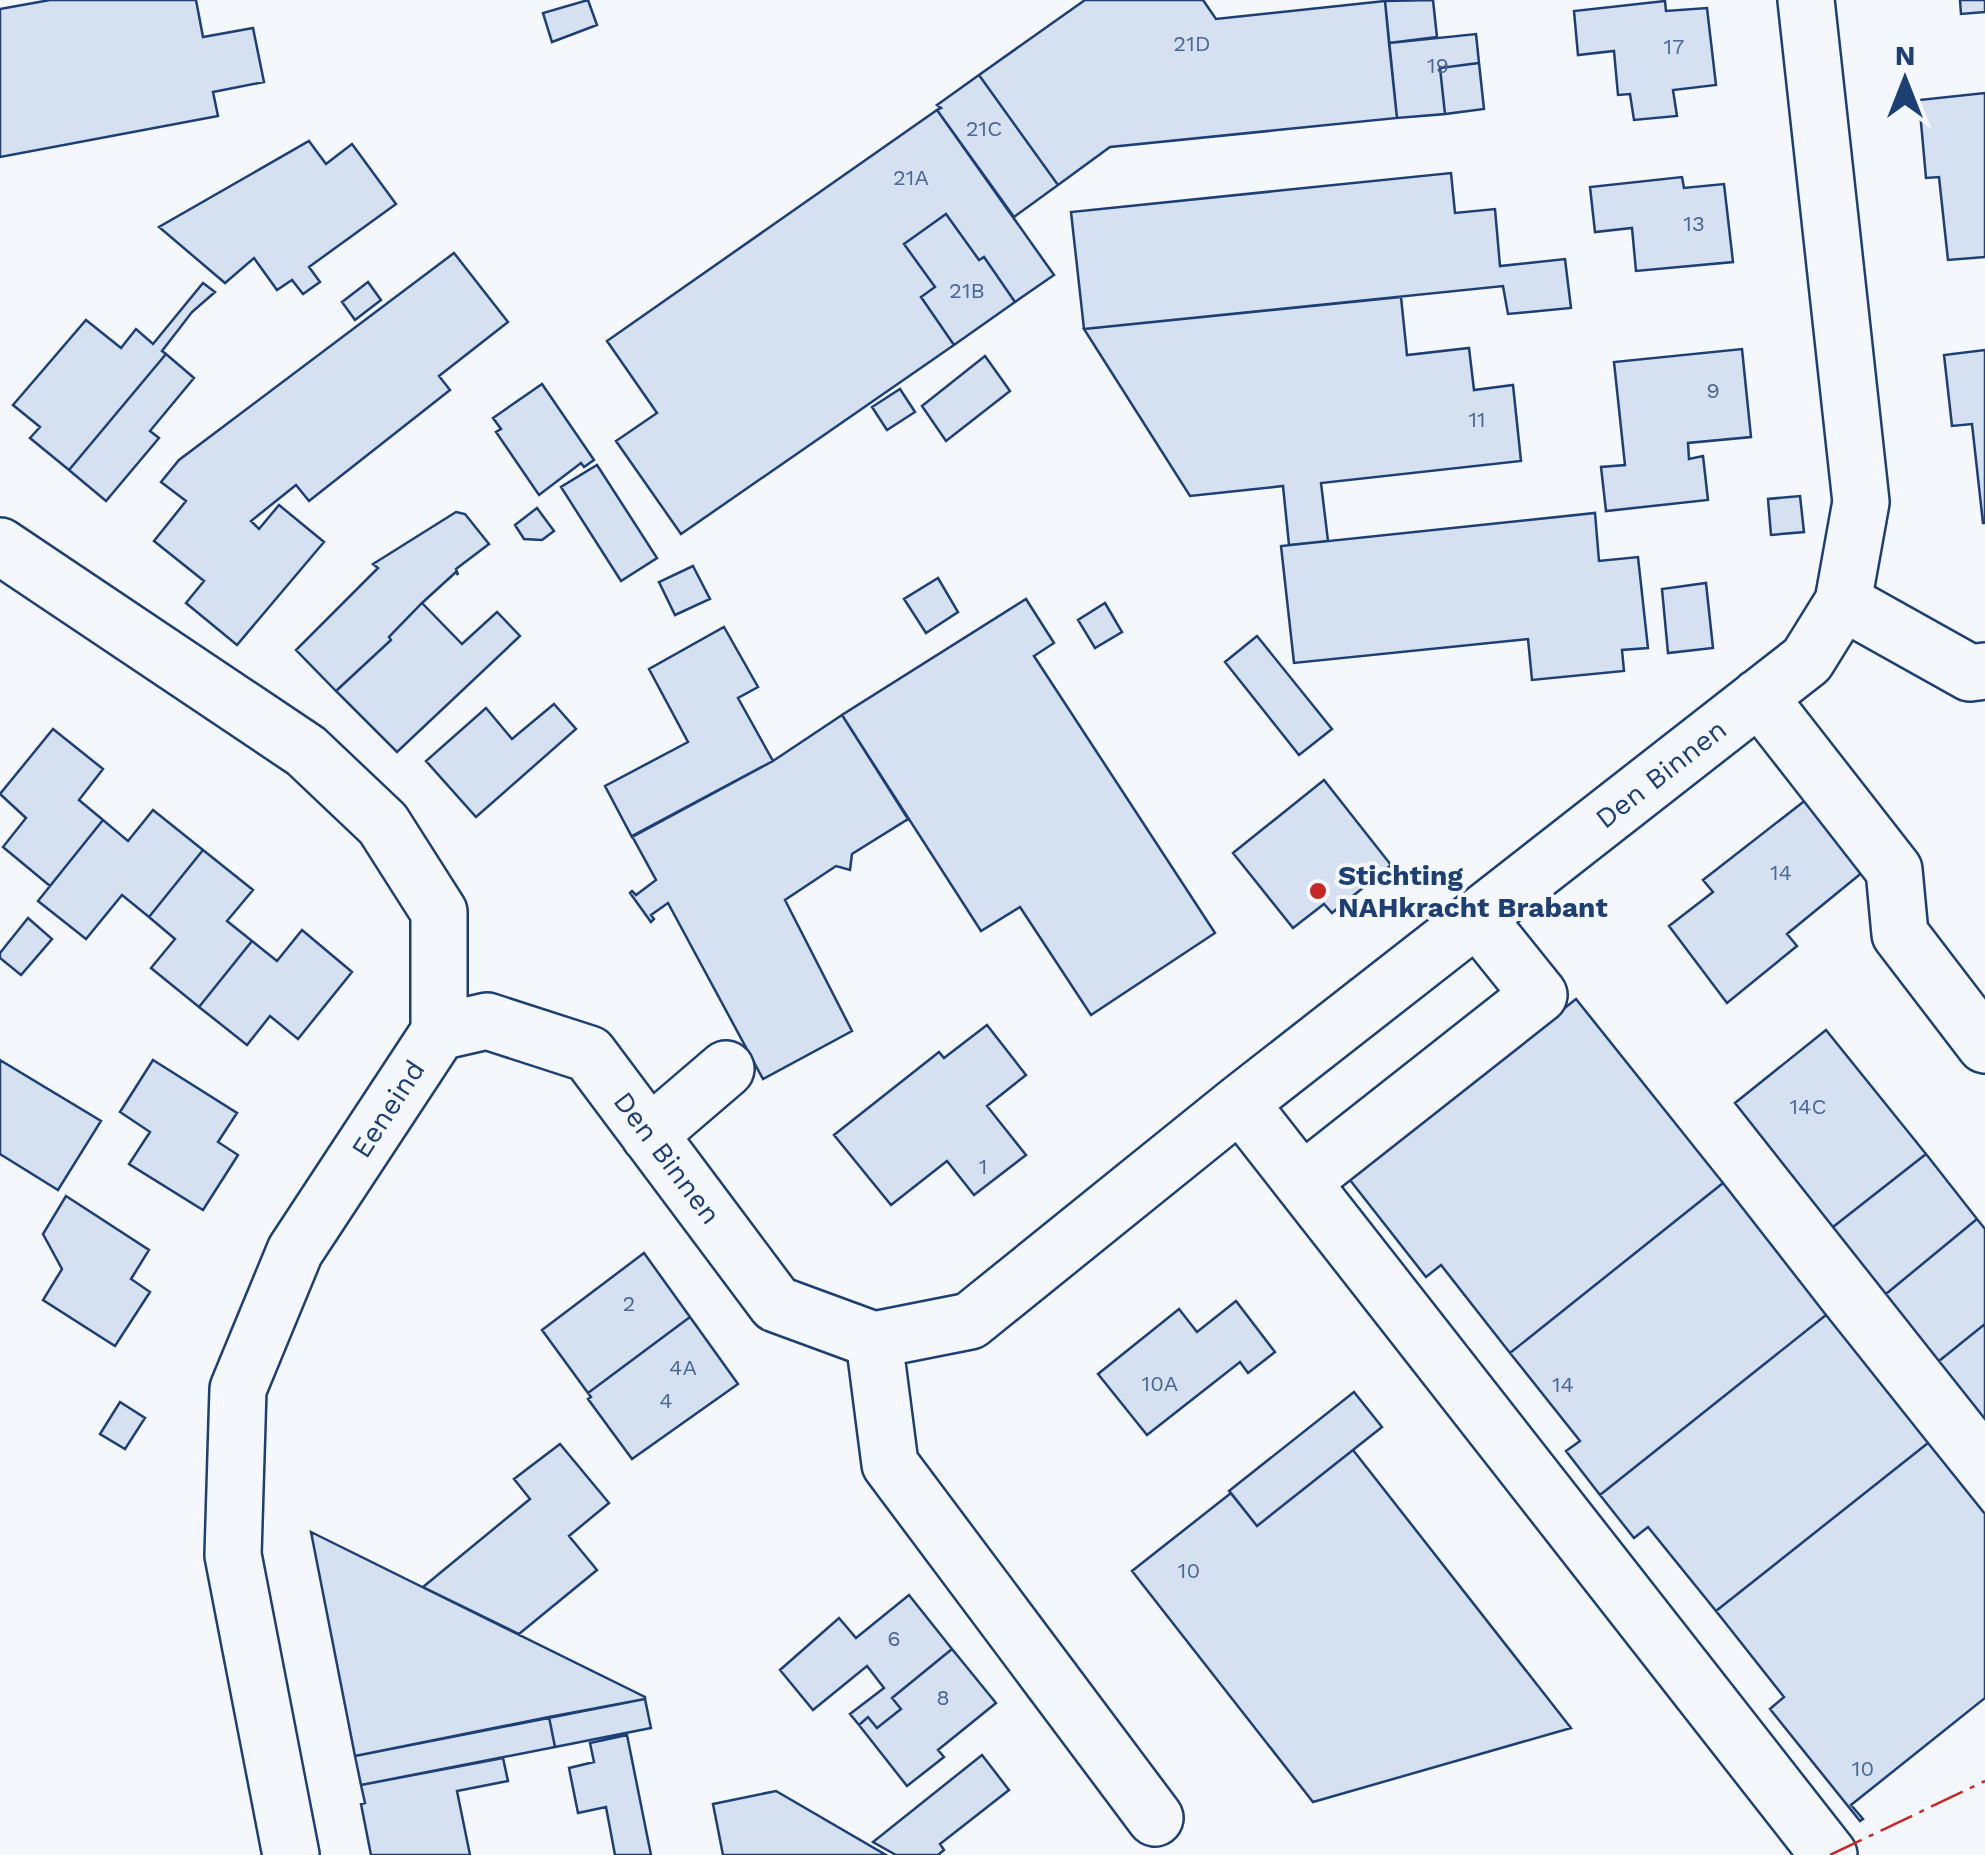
<svg xmlns="http://www.w3.org/2000/svg" width="1985" height="1855" viewBox="0 0 1985 1855" font-family="'Work Sans',sans-serif">
<style>
.building{fill:#d5e0f0;stroke:#1d3f73;stroke-width:2.5}
.lines{fill:none;stroke-linecap:round;stroke-linejoin:round}
.minor-casing{stroke:#1d3f73;stroke-width:60}
.minor{stroke:#f4f7fb;stroke-width:55}
.power{stroke:#c62828;stroke-width:2.5;stroke-dasharray:35 8 5 8;stroke-linecap:butt}
.poi-dot{fill:#c62828;stroke:#f4f7fb;stroke-width:4}
.labels{text-anchor:middle;dominant-baseline:central;stroke-width:8;stroke-linejoin:round;paint-order:stroke}
.number-label{font-size:22px;fill:#4b6792}
.street-label{font-size:28px;fill:#1d3f73;stroke:#f4f7fb}
.poi-label{font-size:28px;font-weight:bold;fill:#1d3f73;stroke:#f4f7fb;text-anchor:start}
</style>
<rect width="100%" height="100%" fill="#f4f7fb"/>
<path class="building" d="M50 0H196L203 37 253 28 264 82 213 92 218 116 0 157V9Z
M588 0 597 25 552 42 543 13Z
M1085 0H1203L1216 19 1385 1 1397 118 1110 147 1058 185 979 75Z
M1433 0 1437 37 1389 43 1385 1Z
M1960 0H1985V12L1961 14Z
M1665 1 1666 11 1707 8 1716 85 1673 90 1677 116 1634 120 1630 94 1618 95 1614 51 1578 55 1574 11Z
M1476 34 1479 63 1440 68 1445 114 1397 118 1389 43Z
M1479 63 1484 109 1445 114 1440 68Z
M979 75 1058 185 1014 217 937 110 941 108 937 105Z
M1985 93V257L1948 260 1939 177 1926 178 1919 100Z
M937 110 1054 275 1015 302 984 257 979 260 946 214 904 244 935 287 921 297 954 345 681 534 616 441 657 413 607 341Z
M309 141 326 164 352 144 396 204 309 267 320 282 303 294 292 280 277 290 254 258 225 283 159 227Z
M1451 173 1455 213 1495 209 1500 266 1565 259 1571 308 1508 314 1503 286 1084 329 1071 212Z
M1682 177 1684 188 1724 184 1733 262 1636 271 1632 228 1595 232 1590 187Z
M946 214 979 260 984 257 1015 302 954 345 921 297 935 287 904 244Z
M454 253 508 322 439 376 450 390 309 501 296 485 251 521 259 529 279 505 324 542 237 645 186 603 204 581 154 541 186 501 161 482 179 460Z
M368 282 381 300 355 320 342 302Z
M203 283 215 292 192 312 162 351 166 354 69 470 30 438 40 427 13 405 86 320 121 348 136 329 153 344Z
M1401 297 1407 355 1469 348 1474 390 1513 385 1521 461 1321 483 1328 541 1289 545 1283 486 1190 496 1084 329Z
M1742 349 1751 437 1688 443 1689 459 1703 456 1708 500 1606 511 1601 467 1625 465 1614 362Z
M1985 350V523H1983L1972 424 1952 426 1944 355Z
M166 354 194 378 150 431 159 438 106 501 69 470Z
M985 356 1010 391 946 441 922 406Z
M542 384 594 460 584 467 581 463 539 495 496 432 501 429 493 418Z
M900 389 915 412 887 430 872 407Z
M597 465 657 558 621 581 561 487Z
M1800 496 1804 532 1771 535 1768 499Z
M537 508 554 531 542 540 524 539 515 525Z
M456 512 465 514 489 544 456 569 458 575 456 572 422 603 389 637 391 640 336 691 296 650 378 568 373 564Z
M1595 513 1599 561 1638 557 1648 648 1622 650 1624 671 1532 680 1528 639 1294 663 1281 546Z
M693 566 710 599 675 615 659 582Z
M938 578 958 612 926 633 904 599Z
M1706 583 1713 648 1668 653 1662 589Z
M1026 599 1054 643 1034 656 1215 933 1091 1015 1020 907 981 931 842 715Z
M422 603 462 644 497 612 520 636 397 752 336 691 391 640 389 637Z
M1105 603 1122 632 1095 648 1078 620Z
M724 627 758 687 738 698 773 761 632 837 605 786 688 742 649 669Z
M1257 636 1332 729 1299 755 1225 662Z
M554 704 576 729 476 817 426 761 486 708 512 739Z
M842 715 908 819 852 854 850 870 836 866 785 900 852 1031 763 1079 668 903 651 915 654 919 651 922 630 893 632 891 636 895 656 880 632 836 773 761Z
M53 729 103 769 79 800 103 820 50 886 3 847 26 818 0 794Z
M1324 780 1391 865 1332 913 1324 904 1293 928 1233 853Z
M1807 799 1864 871 1787 934 1797 946 1727 1003 1669 926 1713 892 1703 880Z
M153 810 203 850 149 917 122 895 86 939 38 901 103 820 128 841Z
M203 850 253 890 227 921 252 941 199 1007 151 968 175 939 149 917Z
M28 918 52 939 21 975 0 958V953Z
M302 930 352 972 298 1039 270 1016 247 1045 199 1007 252 941 277 961Z
M1576 999 1723 1183 1510 1353 1441 1265 1426 1277 1350 1180Z
M987 1025 1026 1075 987 1106 1026 1155 974 1195 947 1161 891 1205 834 1135 939 1052 944 1058Z
M1826 1030 1926 1154 1833 1227 1735 1103Z
M0 1060 101 1121 58 1190 0 1154Z
M153 1060 237 1113 218 1142 238 1155 203 1210 129 1164 150 1132 120 1112Z
M1926 1154 1977 1219 1886 1294 1833 1227Z
M1723 1183 1826 1315 1600 1495 1566 1451 1580 1441 1510 1353Z
M66 1196 149 1250 131 1279 150 1292 115 1346 43 1300 62 1269 43 1234Z
M1977 1219 1985 1229V1324L1939 1361 1886 1294Z
M644 1253 690 1317 588 1393 542 1330Z
M1236 1301 1275 1352 1248 1373 1240 1362 1147 1435 1098 1374 1179 1309 1197 1332Z
M1826 1315 1928 1443 1716 1611 1648 1527 1634 1538 1600 1495Z
M690 1317 738 1384 632 1459 588 1399 591 1397 588 1393Z
M1985 1324V1419L1939 1361Z
M1354 1392 1382 1427 1257 1526 1229 1491Z
M120 1402 145 1418 125 1449 100 1434Z
M1928 1443 1985 1514V1698L1851 1805 1863 1819 1860 1821 1770 1709 1784 1697 1716 1611Z
M560 1444 609 1503 569 1536 597 1570 519 1634 423 1587 530 1499 514 1479Z
M1353 1450 1571 1728 1313 1802 1132 1571 1231 1493 1257 1526Z
M311 1532 645 1697V1699L355 1756Z
M909 1595 952 1649 892 1698 901 1709 877 1728 868 1717 859 1725 850 1714 884 1688 867 1666 813 1710 780 1670 839 1618 856 1638Z
M952 1649 996 1703 938 1750 944 1757 907 1786 859 1725 868 1717 877 1728 901 1709 892 1698Z
M645 1699 651 1728 555 1747 549 1717Z
M549 1717 555 1747 361 1785 355 1756Z
M627 1735 651 1855H615L606 1807 578 1813 569 1768 594 1762 590 1743Z
M982 1755 1009 1790 940 1844 944 1850 938 1855H896L873 1842Z
M503 1758 508 1781 457 1791 470 1855H371L361 1804 365 1803 361 1785Z
M776 1791 886 1855H723L713 1804Z"/>
<g class="lines">
<g class="minor-casing">
<path id="minor" d="M0 546 306 751 383 824 439 912V1032L295 1251 238 1389 233 1555 291 1855
M1843 602 1970 673 1985 671
M1759 697 1894 870 1900 934 1985 1045
M439 1032 487 1021 589 1054 776 1304 874 1340 970 1321 1240 1103 1807 660 1843 602 1861 502 1806 0
M1240 1103 1829 1855
M649 1135 726 1069
M1303 1181 1539 995 1477 918
M874 1340 890 1464 1155 1818"/>
</g>
<use href="#minor" class="minor"/>
<path class="power" d="M1830 1855 1985 1781"/>
</g>
<circle class="poi-dot" cx="1318" cy="891" r="10"/>
<g class="labels">
<g class="number-label">
<text x="1192" y="43">21D</text>
<text x="1674" y="46">17</text>
<text x="1438" y="65">19</text>
<text x="984" y="128">21C</text>
<text x="911" y="177">21A</text>
<text x="1694" y="223">13</text>
<text x="967" y="290">21B</text>
<text x="1713" y="390">9</text>
<text x="1477" y="419">11</text>
<text x="1781" y="872">14</text>
<text x="1808" y="1106">14C</text>
<text x="983" y="1166">1</text>
<text x="629" y="1303">2</text>
<text x="683" y="1367">4A</text>
<text x="1160" y="1383">10A</text>
<text x="1563" y="1384">14</text>
<text x="666" y="1400">4</text>
<text x="1189" y="1570">10</text>
<text x="894" y="1638">6</text>
<text x="943" y="1697">8</text>
<text x="1863" y="1768">10</text>
</g>
<g class="street-label">
<text transform="translate(1661 774) rotate(-38)">Den Binnen</text>
<text transform="translate(388 1109) rotate(-57)">Eeneind</text>
<text transform="translate(667 1158) rotate(53)">Den Binnen</text>
</g>
<g class="poi-label">
<text x="1338" y="875">Stichting<tspan x="1338" dy="32">NAHkracht Brabant</tspan></text>
</g>
</g>
<g transform="translate(1905 80)" stroke="#f4f7fb" stroke-width="8" paint-order="stroke">
<path d="M0-8L18 38L0 25L-18 38Z" fill="#1d3f73"/>
<text y="-15" font-size="28" font-weight="bold" text-anchor="middle" fill="#1d3f73">N</text>
</g>
</svg>
